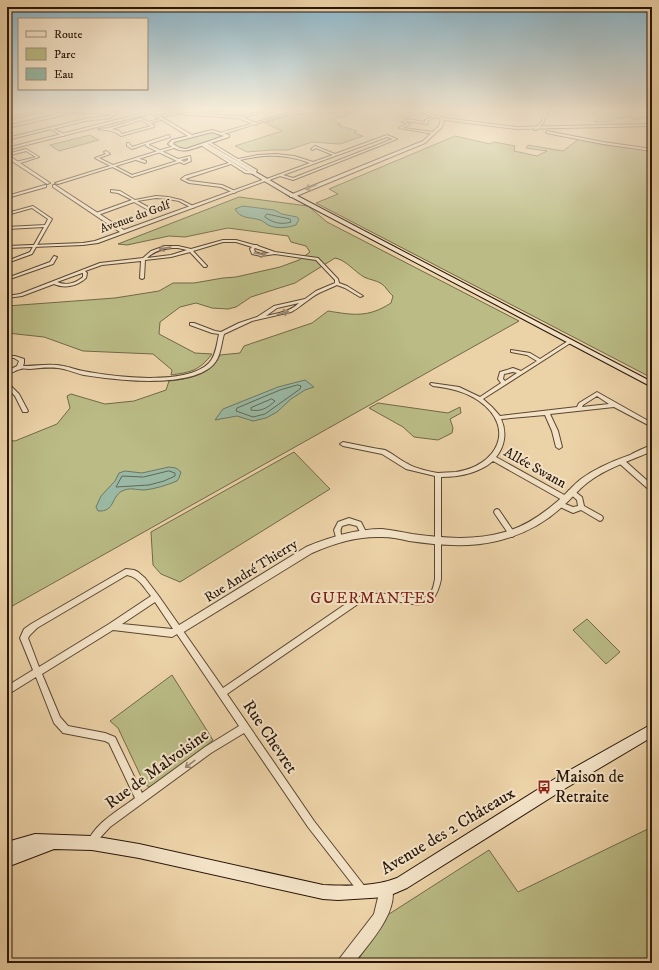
<svg xmlns="http://www.w3.org/2000/svg" width="659" height="970" viewBox="0 0 659 970" font-family="'IM FELL DW Pica',serif">
<style>
.green{fill:#babb85;stroke:#716948}
.water{fill:#9ab8a3;stroke:#6c7866}
.lines{fill:none;stroke-linecap:round;stroke-linejoin:round}
.shore{stroke:#616857;stroke-width:1}
.minor-casing{stroke:#594632;stroke-width:2}
.tertiary-casing{stroke:#594632;stroke-width:2}
.secondary-casing{stroke:#28170b;stroke-width:2}
.minor{fill:#f3e2c6;fill-rule:evenodd}
.tertiary{fill:#f3e2c6;fill-rule:evenodd}
.secondary{fill:#f3e2c6;fill-rule:evenodd}
.oneway{stroke:#988772}
.labels{text-anchor:middle;dominant-baseline:central;stroke-width:4;stroke-linejoin:round;paint-order:stroke}
.far-street-label{font-size:12px;fill:#28170b;stroke:#f3e2c6}
.street-label{font-size:14px;fill:#28170b;stroke:#f3e2c6}
.quarter-label{font-size:16px;letter-spacing:1px;fill:#7a1f14;stroke:#f3e2c6}
.near-street-label{font-size:17px;fill:#28170b;stroke:#f3e2c6}
.near-poi-label{font-size:17px;fill:#28170b;stroke:#f3e2c6;text-anchor:start}
</style>
<rect width="100%" height="100%" fill="#ecd2a7"/>
<filter id="stains"><feTurbulence type="fractalNoise" baseFrequency=".005" numOctaves="4"/><feColorMatrix values="0 0 0 0 .2 0 0 0 0 .09 0 0 0 0 .02 0 0 0 .5 -.17"/></filter>
<radialGradient id="worn" r=".72"><stop offset=".6" stop-color="#630" stop-opacity="0"/><stop offset="1" stop-color="#630" stop-opacity=".3"/></radialGradient>
<path class="green" d="M589 109H652V111L646 112 648 117 640 118 638 120 627 117 616 119 609 122H594L598 118 590 112Z
M345 111 353 113 331 120 341 124 337 125 357 131 354 133 363 136 340 144 312 142 288 150H271L247 152 235 146 282 131 265 123 289 115 295 114 304 115 299 113H330Z
M212 131 220 136 226 135 189 149H182L172 144V143Z
M90 135 99 140 59 151 50 145Z
M455 136 490 144 494 142 515 146 514 151 537 156 547 151 526 148 528 145 563 151 579 139 652 150V378L316 203 338 194 329 189Z
M239 197 308 206 327 222 519 321 7 609V440L15 441 57 424 70 408 67 396 71 394 105 404 134 401 166 390 169 381C188 379 212 375 220 355L240 353 244 346 312 323 328 311C353 315 368 318 391 303L393 296C389 293 386 287 382 284 376 280 370 280 364 277 354 271 346 260 335 258L295 283 251 297 236 307 228 309 212 308 196 303 180 307 160 322 159 334 195 353 212 354C199 371 191 372 171 375L172 370 153 354 83 351 44 337 7 333V306L115 298 159 291 173 283H194L223 278 236 277 280 267 299 260 310 252 306 246 291 242 288 236 228 228 185 237 169 236 127 245 118 244Z
M378 403 448 413 460 407 461 413 450 419 453 428 452 433 438 440 414 437 403 427 369 408Z
M294 452 330 489 180 582 161 574 153 565 151 532Z
M587 619 620 652 606 664 573 630Z
M172 675 213 740 183 765 150 787 145 785 118 728 110 721Z
M652 827V963H356L386 916 489 850 518 892Z"/>
<path class="water" d="M243 206 274 210 282 214 297 217 299 219 296 225C287 228 276 229 268 225 265 223 263 221 260 220 250 217 240 219 235 209Z
M305 380 314 387 305 390 291 399 277 412 266 418 253 421 237 416 215 420 223 409 278 387Z
M169 467 176 468 181 472 179 478 177 481C167 485 155 489 144 490 136 490 130 487 122 491 111 497 115 512 98 511L96 507 101 496 115 481 119 473 125 471 142 473Z"/>
<g class="lines">
<path class="shore" d="M267 214 290 219 291 222C282 225 273 223 265 217Z
M298 385 301 386 300 389 265 414 253 417 236 411 237 408 280 390Z
M272 399 275 401C268 408 260 412 251 410V408Z
M169 471 175 473V476L164 481 149 485 116 487 122 476 143 477Z"/>
<g class="minor-casing">
<path id="minor" d="M51 109H54L7 120V118Z
M69 109H71L70 110 114 112 119 109H121L110 118 85 121 53 129 64 134V136H62L51 129 7 140V138L85 119 108 116 112 114 67 112 63 115 7 128V126L61 113Z
M163 109H166L151 113 150 112Z
M171 109H173L188 113 238 116 241 117 266 110V109H268V110L243 118 257 123 256 125 238 118 188 115 181 113 163 117V115L179 112Z
M224 109H226L209 114 208 113Z
M318 109H321L310 112 309 111Z
M560 109H562L558 113 546 115 544 122 536 130H534L542 121 544 114 556 111Z
M434 116 436 117 427 121 428 123 427 124 407 121 405 122 410 124 403 128 433 132 434 134 399 128 407 124 402 122 407 119 425 122V120Z
M141 118 148 122 160 119 161 120 150 123 154 125V127L121 136C112 129 107 131 98 129L109 128ZM141 120 151 126 122 134 119 131 112 129Z
M169 135 170 137 149 144V145L178 159 190 156 191 161 184 164 180 162 132 177 95 158 106 154 104 152 106 151 110 154 99 158 132 175 177 161 146 146V144L132 149 127 146V143H129L132 147ZM188 158V160L184 162 181 160Z
M387 135 397 139 293 180 280 176 267 181 264 180 310 163C285 154 266 154 240 160L257 170 255 174 245 173 231 164 185 179 190 181 222 185 235 191 236 192 234 193 221 187 189 183 181 179 185 176 229 163 202 146 203 144 247 171H254L209 144 210 142 238 159 258 155 276 154 294 156 313 162 333 155 316 148 312 150 311 149 315 146 335 154ZM387 137 393 139 293 178 283 175Z
M26 149 39 157 17 164 16 162 36 157 26 151 7 156V154Z
M137 158 146 161V162L145 163 136 160Z
M111 190 120 191 135 200 156 196 168 197 181 200 195 207 192 208 179 201 168 199 156 198 137 201 150 208V210H148L134 202 98 215H96V213L132 200 118 193 111 192Z
M33 206 52 219 32 254 7 263V261L30 252 44 227 7 229V227L45 225 48 219 32 208 7 215V213Z
M223 240H236L254 245H257L258 246 275 252 318 258 338 279 339 283 347 286 363 296 360 297 345 288 337 285C331 288 325 290 319 293 309 298 301 307 291 312L252 321 224 334C221 344 221 357 213 365 188 389 116 380 84 375 75 373 67 369 58 368 48 367 39 368 30 369 27 369 23 368 21 369 18 369 12 373 7 375V371L17 366 19 361 14 358H7V356H15L24 359V363L23 366C36 366 50 363 63 366 70 367 76 370 83 371 114 377 186 386 209 363 216 356 217 343 219 334L212 333 190 325V323H194L215 331 221 332 239 323 257 317 274 306 305 299 316 291 335 283V280L316 260 275 254 261 256 252 254 250 249 252 247 236 242H223L193 251 207 266 206 267H204L190 252 171 257 145 260 144 278 142 279 140 278 141 261 102 265 85 271 87 273 86 278C77 286 65 289 54 284L22 296 7 298V296L20 294 100 263 143 258 151 251 165 246H178L191 249ZM172 248H178L187 250 171 255 147 258C154 251 162 249 172 248ZM255 248 270 253 261 254 255 252 254 249ZM82 273H83V277C76 283 67 286 57 282ZM299 303C290 312 278 313 266 316L277 308Z
M54 256 57 257 53 264 7 280V278L50 262Z
M568 341H572V342L483 399 492 407 500 416 577 407 579 403 597 392 652 423V427L614 407 550 414 558 431 562 447 559 449 556 447 552 431 545 415 501 419C507 432 505 446 496 457L568 497 569 499 568 501H564L493 461C479 473 460 477 441 477V579C434 615 415 603 388 600 378 599 368 602 358 604L227 694 314 821 366 888 368 891 366 894 363 896 360 894 308 827 244 733 211 753 110 827 98 840 95 846 92 848 89 846 87 843C96 822 118 811 135 798L109 743 105 741 63 733 54 723 36 677 7 695V686L33 670 20 638 24 629 31 624 124 570 126 569 134 570 138 572 145 578 158 595 223 688 353 599C364 595 377 593 387 594 398 595 421 603 430 594 433 590 434 584 435 579V476L406 469 382 454 343 446 340 444 343 442C353 444 363 446 373 448 377 449 381 449 385 450 393 454 400 460 408 464 414 468 431 472 438 473 443 473 450 472 456 472 497 466 517 428 479 401 465 391 449 388 433 386L430 384 431 383 459 387 480 397 501 383 498 379 500 372 513 368 521 371 537 361 527 355 511 352V350L530 353 540 359ZM513 372 517 373 505 381 503 379 504 374ZM597 396 609 404 582 407 583 405ZM127 575C139 577 144 588 151 596L109 624 39 667 28 638 30 635 37 628ZM155 602 173 629H172L122 624ZM113 630 172 637 177 634 239 726 205 747 142 793 115 737 105 733 68 726 60 717 42 674Z
M7 383 9 384 19 394 28 411 27 412H23L15 396 7 388Z
M620 460H624L651 484 652 486 651 488H647L620 464 619 462Z
M569 490H573L582 497 584 506 602 516 603 518 602 520 600 521 598 520 581 510 573 513 558 506 557 504 558 502H560L573 507 578 506 577 500 568 492Z
M497 509 499 510 514 532 515 534 514 536 512 537 510 536 495 514 494 512 495 510Z
M349 518 361 522 367 534 366 536 364 537 362 536 357 526 349 524 342 526C338 534 344 535 341 541L339 542 337 541 334 530 338 522Z"/>
</g>
<g class="tertiary-casing">
<path id="tertiary" d="M344 109H349C333 116 313 111 296 113 271 118 247 127 223 134L220 133 288 113 304 111H329Z
M412 109H416L444 118 517 127 652 124V126L517 129 444 120 442 127 425 143 294 197H290V195L423 141 439 126 441 119Z
M151 111 152 113 7 150V148Z
M547 131 603 142 652 149V151L603 144 546 133Z
M174 146 177 147 58 184 55 183Z
M7 155H8L50 183 47 184 7 158Z
M265 179 268 180 98 243 83 245 7 248V246L83 243 95 241 120 232 53 187V185H55L124 230Z
M45 185H46V187L7 198V196Z
M652 445V451C630 461 606 468 587 483 578 490 571 499 563 506 544 524 522 535 497 541 468 548 438 545 409 541 401 539 391 537 382 537 358 536 334 543 312 553L182 633 179 635 176 633 174 630 176 627 306 547C330 537 356 529 382 529 392 530 402 532 412 534 443 538 474 541 505 532 526 526 543 514 559 500 567 493 573 485 581 479 596 468 613 461 630 455 637 451 644 448 652 445Z
M386 883 391 885C401 910 368 945 354 963H338L340 958 374 914 381 885Z"/>
</g>
<g class="secondary-casing">
<path id="secondary" d="M144 109H148L192 135 212 130 229 135V137L208 144 290 192 652 382V387L286 194 204 145C189 150 182 155 168 144L172 140 188 136ZM212 132 224 136 186 149 180 148 173 144 174 142Z
M652 724V737L566 788 407 888 386 897 338 900 323 899 139 858 92 850 54 849 7 867V842L35 834 92 836 139 844 323 885C346 886 375 887 397 878L556 778Z"/>
</g>
<use href="#minor" class="minor"/>
<use href="#tertiary" class="tertiary"/>
<use href="#secondary" class="secondary"/>
</g>
<defs><path id="oneway-shaft" d="M-6 0H5M1.5-3L5.5 0L1.5 3" fill="none" stroke-width="1.6" stroke-linecap="round" stroke-linejoin="round"/></defs>
<g class="oneway">
<use href="#oneway-shaft" transform="translate(311 187) rotate(157)"/>
<use href="#oneway-shaft" transform="translate(165 248) rotate(170)"/>
<use href="#oneway-shaft" transform="translate(260 254) rotate(10)"/>
<use href="#oneway-shaft" transform="translate(283 313) rotate(-18)"/>
<use href="#oneway-shaft" transform="translate(190 764) rotate(143)"/>
</g>
<linearGradient id="sky" x2="0" y2="1"><stop stop-color="#89b6cc"/><stop offset="0.45" stop-color="#f6ebd7"/><stop offset="1" stop-color="#f6ebd7" stop-opacity="0"/></linearGradient>
<rect width="659" height="244" fill="url(#sky)"/>
<defs>
<g id="bus-bare" transform="scale(1.08)"><path d="M-5-6H5V4H4V6H2V4H-2V6H-4V4H-5ZM-3.5-4V0h7V-4ZM-3.5 1.2v1.5H-2V1.2ZM2 1.2v1.5H3.5V1.2Z" fill="#8f2418" stroke="#f3e2c6" stroke-width="2.5" paint-order="stroke"/></g>
</defs>
<g fill-rule="evenodd">
<use href="#bus-bare" x="544" y="787"/>
</g>
<g class="labels">
<g class="far-street-label">
<text transform="translate(135 217) rotate(-20)">Avenue du Golf</text>
</g>
<g class="street-label">
<text transform="translate(535 468) rotate(29)">Allée Swann</text>
<text transform="translate(251 571) rotate(-32)">Rue André Thierry</text>
</g>
<g class="quarter-label">
<text x="373" y="598">GUERMANTES</text>
</g>
<g class="near-street-label">
<text transform="translate(270 737) rotate(56)">Rue Chevret</text>
<text transform="translate(157 769) rotate(-36)">Rue de Malvoisine</text>
<text transform="translate(448 831) rotate(-31)">Avenue des 2 Châteaux</text>
</g>
<g class="near-poi-label">
<text x="555" y="777">Maison de<tspan x="555" dy="20">Retraite</tspan></text>
</g>
</g>
<rect width="659" height="970" fill="none" stroke="#ecd2a7" stroke-width="24"/>
<rect x="8" y="8" width="643" height="954" fill="none" stroke="#28170b" stroke-width="2"/>
<rect x="12" y="12" width="635" height="946" fill="none" stroke="#28170b"/>
<rect x="18" y="18" width="130" height="72" fill="#f3e2c6" stroke="#a2917b"/>
<rect x="26" y="31" width="20" height="6" fill="#f3e2c6" stroke="#a2917b"/>
<text x="54" y="38" font-size="12" fill="#28170b">Route</text>
<rect x="26" y="48" width="20" height="12" fill="#babb85" stroke="#a2917b"/>
<text x="54" y="58" font-size="12" fill="#28170b">Parc</text>
<rect x="26" y="68" width="20" height="12" fill="#9ab8a3" stroke="#a2917b"/>
<text x="54" y="78" font-size="12" fill="#28170b">Eau</text>
<rect width="100%" height="100%" filter="url(#stains)"/>
<rect width="100%" height="100%" fill="url(#worn)"/>
</svg>
